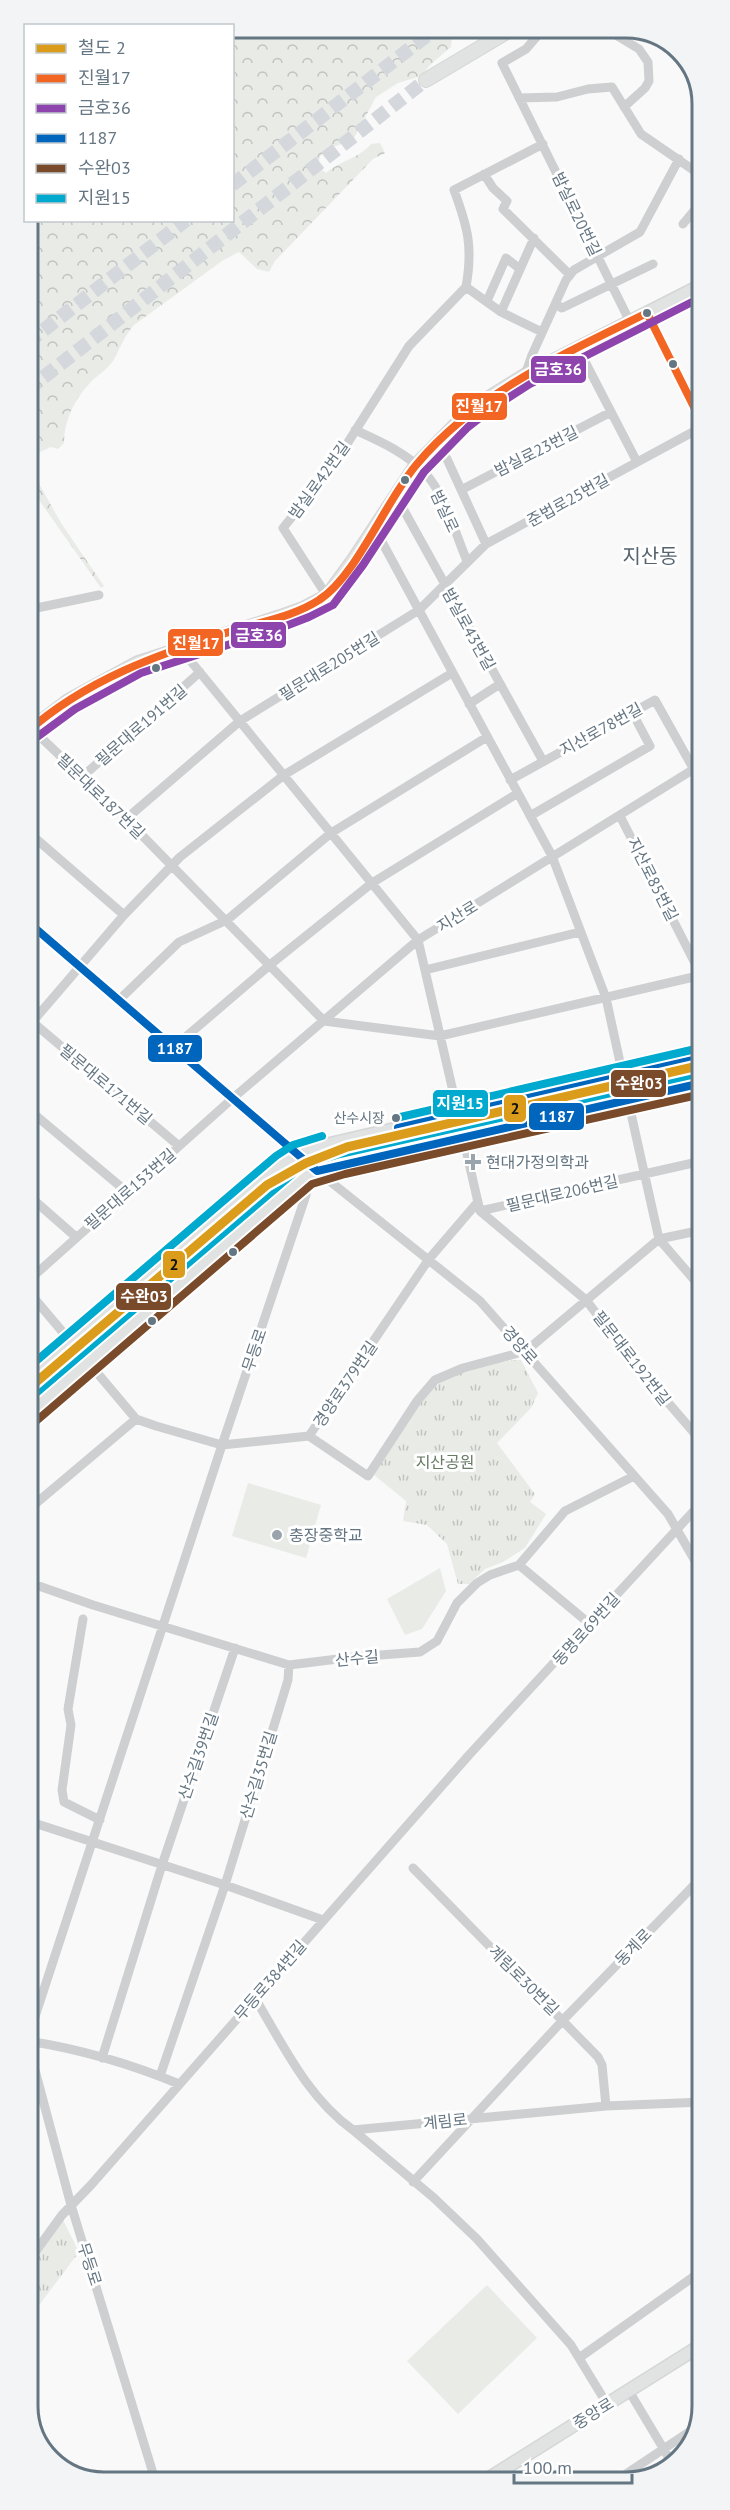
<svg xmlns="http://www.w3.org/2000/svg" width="730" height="2510" viewBox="0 0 730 2510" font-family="'PT Sans','Noto Sans KR',sans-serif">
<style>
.grass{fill:url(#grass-tufts)}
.forest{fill:url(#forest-crowns)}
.pitch{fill:#e8ebe6}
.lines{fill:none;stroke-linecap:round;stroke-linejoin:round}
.highway-tunnel{stroke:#d4d8dc;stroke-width:14;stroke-dasharray:14 7;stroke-linecap:butt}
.major-casing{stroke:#d5d6d7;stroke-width:15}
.highway-casing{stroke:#d5d6d6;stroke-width:16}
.minor{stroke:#cecfd0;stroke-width:9}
.major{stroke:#e1e2e2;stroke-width:12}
.highway{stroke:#e1e2e2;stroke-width:14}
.bus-1-casing{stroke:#fff;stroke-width:12}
.bus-2-casing{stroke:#fff;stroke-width:12}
.bus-3-casing{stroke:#fff;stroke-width:12}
.bus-4-casing{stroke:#fff;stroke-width:12}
.bus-5-casing{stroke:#fff;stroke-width:12}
.bus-1{stroke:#f26522;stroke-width:8}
.bus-2{stroke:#8e44ad;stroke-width:8}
.bus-3{stroke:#0065bd;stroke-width:8}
.bus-4{stroke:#7a4b2a;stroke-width:8}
.bus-5{stroke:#00a9ce;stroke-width:8}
.rail-1-casing{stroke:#fff;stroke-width:14}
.rail-1{stroke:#da9c1a;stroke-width:9}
.bus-dot{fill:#657683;stroke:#fff;stroke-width:2}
.poi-dot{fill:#99a4ac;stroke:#fff;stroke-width:2}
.labels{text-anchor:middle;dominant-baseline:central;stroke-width:6;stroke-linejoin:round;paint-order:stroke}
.bus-label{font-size:14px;fill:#657683;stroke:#fff;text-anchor:end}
.street-label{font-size:16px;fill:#657683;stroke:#fff}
.poi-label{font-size:16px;fill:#657683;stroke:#fff;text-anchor:start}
.park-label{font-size:16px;fill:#687a64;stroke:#fff}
.quarter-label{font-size:20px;fill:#57646e;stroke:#fff}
.rim{fill:none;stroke:#657683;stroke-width:3}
.line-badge{stroke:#fff;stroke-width:2}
.badge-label{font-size:16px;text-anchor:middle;font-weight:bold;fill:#fff}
.pale-badge-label{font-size:16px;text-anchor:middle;font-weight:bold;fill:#111}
</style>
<defs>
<pattern id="grass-tufts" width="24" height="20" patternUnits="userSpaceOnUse" patternTransform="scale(1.5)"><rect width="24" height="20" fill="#e8ebe6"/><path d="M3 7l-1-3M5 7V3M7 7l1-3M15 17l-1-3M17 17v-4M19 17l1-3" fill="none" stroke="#c0c3c0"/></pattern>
<pattern id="forest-crowns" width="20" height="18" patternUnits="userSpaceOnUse" patternTransform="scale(1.5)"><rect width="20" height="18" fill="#e8ebe6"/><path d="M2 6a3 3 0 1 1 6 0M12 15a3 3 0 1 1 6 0" fill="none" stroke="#c0c3c0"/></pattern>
</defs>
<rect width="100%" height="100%" fill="#f9f9f9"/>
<path class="grass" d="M513 1360H521L538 1393 531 1408 497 1443 535 1494 530 1502 546 1514 525 1548 503 1562 485 1569 469 1584H458L447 1544 427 1525 403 1521 406 1501 374 1475C387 1447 423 1389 450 1376 469 1367 493 1364 513 1360Z
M62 2218 79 2252 37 2308 28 2331V2265Z"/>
<path class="forest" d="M233 27H453L451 47 431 64 421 76 398 83 376 97 353 140 333 147 320 156 318 167 326 173C343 159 358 159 371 144L380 143 385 153 373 159 275 261 269 272 257 269 239 252 222 261 134 325C122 339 121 348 113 361 107 370 96 376 89 384 74 400 64 421 64 443L58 449 51 447 27 458V221L232 220Z
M27 462 61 523 104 586 101 588 27 483Z"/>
<path class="pitch" d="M248 1483 321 1505 306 1558 232 1536Z
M440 1568 446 1591 422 1629 405 1635 387 1599Z
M487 2285 537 2338 458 2414 407 2361Z"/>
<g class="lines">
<path class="highway-tunnel" d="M232 185 438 27
M27 343 186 220
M27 390 426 80"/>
<g class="major-casing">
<path id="major" d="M27 732 69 700 137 663 279 617 304 608 327 596 354 559 416 465 461 419 488 398 525 375 702 285
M28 1382 283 1164 297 1155 330 1144 702 1058
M28 1414 307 1175 342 1164 702 1083
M483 2482 703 2344"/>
</g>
<g class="highway-casing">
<path id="highway" d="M426 80 515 27"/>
</g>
<path class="minor" d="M544 28 526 49 502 63 630 322
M604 28 639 49 648 62 649 81 645 88 624 107
M519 98 557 97 588 89 612 87 641 134 702 176
M484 174 493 188 507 201 503 209 570 275
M683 224 702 201
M466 287C473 247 468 228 454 190L543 144
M466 287 501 312 542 332
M487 301 506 258 520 269
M555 304 562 308 653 264
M501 312 534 238
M647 313 702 424
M578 348 637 462
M525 375 532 355 566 280 574 270 640 232 679 159
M355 430C379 441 407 453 426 474 446 497 455 533 467 561
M436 442 447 459 486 544
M461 490 611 412
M396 496 543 761
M375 529 552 856 606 998 623 1076
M327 596 283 528 333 466 409 346 466 287
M27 610 99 595
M180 648 418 940 458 1113
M469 704 500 684
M28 725 126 819 324 1021 440 1036 702 975
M82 777 200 672
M510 780 655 700 702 784
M530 816 650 746 632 712
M620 816 701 975
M126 819 240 721 419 610 486 544 702 427
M27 831 124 915
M28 922 297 1155 480 1301 668 1514 702 1573
M425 970 580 932
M119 1000 179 942 227 920 331 833 487 737
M29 1019 179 1146
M28 1027 124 915 180 857 284 775 452 673
M174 1047 271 964 372 883 518 793
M628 1100 659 1239 702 1289
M28 1109 127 1192
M463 1137 480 1211 586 1300 634 1363 702 1442
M28 1195 76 1237
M480 1211 702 1161
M28 1281 233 1098 418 940 702 764
M28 1291 72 1343
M88 1362 136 1419 156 1426 222 1445 309 1436
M309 1436 368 1476 417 1401 435 1380 463 1368 526 1351 659 1239 702 1230
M309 1436 429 1259 477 1203
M28 1510 136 1419
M519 1565 591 1625
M28 1575 36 1585 93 1605 289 1665 354 1657 420 1652 437 1641 457 1603 477 1583 490 1575 519 1565 565 1511 634 1476
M83 1619 68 1709 71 1725 62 1790 64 1802 100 1820
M28 1821 225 1885 323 1920
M413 1868 598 2057 602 2065 606 2106
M255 1998C283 2045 308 2098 353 2130L606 2106 703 2102
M28 2038 222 1445 306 1195 307 1175 298 1157
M28 2041C79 2049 131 2064 179 2084
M28 2044 71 2205 156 2483
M102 2058 162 1865 235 1648
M160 2076 225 1885 288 1680 289 1665
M353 2130 434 2198 477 2239 571 2345 607 2404
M413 2182 564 2019 703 1876
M28 2262 62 2215 91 2185 469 1755 702 1502
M579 2358 703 2270
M629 2391 669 2458 678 2460
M614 2482 695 2428"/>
<use href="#major" class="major"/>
<use href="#highway" class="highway"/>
<g class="bus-1-casing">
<path id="bus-1" d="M647 313 702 423
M27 732C86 680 156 655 229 632 259 622 293 617 319 600 356 577 386 500 417 464 478 392 564 354 647 313"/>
</g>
<g class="bus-2-casing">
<path id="bus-2" d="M33 740 75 709 141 673 283 627 309 617 333 605 363 565 424 472 468 427 494 407 530 384 702 297"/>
</g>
<g class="bus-3-casing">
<path id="bus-3" d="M28 922 317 1171 702 1083
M398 1128 702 1058"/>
</g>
<g class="bus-4-casing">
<path id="bus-4" d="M400 1138 702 1069
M35 1390 289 1172 302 1165 328 1156
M35 1422 312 1184 345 1174 702 1094"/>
</g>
<g class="bus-5-casing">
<path id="bus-5" d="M396 1118 700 1048
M28 1368 276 1156 293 1145 322 1136
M28 1400 303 1165 340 1154 700 1073"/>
</g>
<use href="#bus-1" class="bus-1"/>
<use href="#bus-2" class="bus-2"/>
<use href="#bus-3" class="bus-3"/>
<use href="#bus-4" class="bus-4"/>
<use href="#bus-5" class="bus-5"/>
<g class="rail-1-casing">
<path id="rail-1" d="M28 1389 267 1185 306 1163 347 1147 702 1065"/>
</g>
<use href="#rail-1" class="rail-1"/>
</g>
<g class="bus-dot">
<circle cx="647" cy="313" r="5"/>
<circle cx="673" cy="364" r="5"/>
<circle cx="405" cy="480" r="5"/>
<circle cx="156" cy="668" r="5"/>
<circle cx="396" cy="1118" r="5"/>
<circle cx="233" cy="1252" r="5"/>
<circle cx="152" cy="1321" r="5"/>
</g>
<g class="poi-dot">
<path d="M470 1153h6v6h6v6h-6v6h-6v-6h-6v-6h6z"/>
<circle cx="277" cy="1535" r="6"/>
</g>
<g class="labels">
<g class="bus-label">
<text x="385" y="1118">산수시장</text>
</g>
<g class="street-label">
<text transform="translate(577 214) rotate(64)">밤실로20번길</text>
<text transform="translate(536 451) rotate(-27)">밤실로23번길</text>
<text transform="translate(319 480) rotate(-54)">밤실로42번길</text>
<text transform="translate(568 500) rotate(-29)">준법로25번길</text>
<text transform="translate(445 511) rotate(65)">밤실로</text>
<text transform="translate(469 629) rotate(61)">밤실로43번길</text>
<text transform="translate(329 666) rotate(-32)">필문대로205번길</text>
<text transform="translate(141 725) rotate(-41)">필문대로191번길</text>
<text transform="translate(601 729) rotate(-29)">지산로78번길</text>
<text transform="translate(101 796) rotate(44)">필문대로187번길</text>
<text transform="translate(653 879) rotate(63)">지산로85번길</text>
<text transform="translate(457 916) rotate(-32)">지산로</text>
<text transform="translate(106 1084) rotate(40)">필문대로171번길</text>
<text transform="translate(130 1189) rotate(-41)">필문대로153번길</text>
<text transform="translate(562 1193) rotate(-13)">필문대로206번길</text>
<text transform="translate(520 1345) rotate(49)">경양로</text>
<text transform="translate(254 1350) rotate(-71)">무등로</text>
<text transform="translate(632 1358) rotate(52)">필문대로192번길</text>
<text transform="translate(345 1384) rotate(-56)">경양로379번길</text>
<text transform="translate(586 1629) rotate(-48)">동명로69번길</text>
<text transform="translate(357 1658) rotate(-5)">산수길</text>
<text transform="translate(198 1756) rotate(-71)">산수길39번길</text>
<text transform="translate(258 1775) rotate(-73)">산수길35번길</text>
<text transform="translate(633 1947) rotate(-46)">동계로</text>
<text transform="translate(270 1980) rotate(-49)">무등로384번길</text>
<text transform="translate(524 1980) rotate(45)">계림로30번길</text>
<text transform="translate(445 2121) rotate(-6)">계림로</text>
<text transform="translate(90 2264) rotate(72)">무등로</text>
<text transform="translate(593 2413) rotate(-32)">중앙로</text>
</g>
<g class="poi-label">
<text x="486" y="1162">현대가정의학과</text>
<text x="289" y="1535">충장중학교</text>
</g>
<g class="park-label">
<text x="445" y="1462">지산공원</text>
</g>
<g class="quarter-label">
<text x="650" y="556">지산동</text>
</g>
</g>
<path d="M0 0H730V2510H0ZM104 38H626A66 66 0 0 1 692 104V2406A66 66 0 0 1 626 2472H104A66 66 0 0 1 38 2406V104A66 66 0 0 1 104 38Z" fill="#f3f4f5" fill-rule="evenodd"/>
<path class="rim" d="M104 38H626A66 66 0 0 1 692 104V2406A66 66 0 0 1 626 2472H104A66 66 0 0 1 38 2406V104A66 66 0 0 1 104 38Z"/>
<g class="line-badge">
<rect x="530" y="355" width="57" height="29" rx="6" fill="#8e44ad"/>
<rect x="451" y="392" width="57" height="29" rx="6" fill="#f26522"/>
<rect x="230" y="621" width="57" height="28" rx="6" fill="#8e44ad"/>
<rect x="167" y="628" width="57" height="29" rx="6" fill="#f26522"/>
<rect x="147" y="1034" width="56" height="29" rx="6" fill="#0065bd"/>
<rect x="610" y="1069" width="57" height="29" rx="6" fill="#7a4b2a"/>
<rect x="432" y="1089" width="57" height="29" rx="6" fill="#00a9ce"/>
<rect x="503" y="1094" width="24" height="29" rx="6" fill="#da9c1a"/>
<rect x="528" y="1102" width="57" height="29" rx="6" fill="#0065bd"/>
<rect x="162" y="1250" width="24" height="29" rx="6" fill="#da9c1a"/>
<rect x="115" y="1282" width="57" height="29" rx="6" fill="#7a4b2a"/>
</g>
<g class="badge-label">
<text x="558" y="375">금호36</text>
<text x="479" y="412">진월17</text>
<text x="259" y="641">금호36</text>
<text x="196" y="649">진월17</text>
<text x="175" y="1054">1187</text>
<text x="639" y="1089">수완03</text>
<text x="460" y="1109">지원15</text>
<text x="557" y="1122">1187</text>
<text x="144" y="1302">수완03</text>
</g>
<g class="pale-badge-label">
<text x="515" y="1114">2</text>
<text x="174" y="1270">2</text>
</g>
<rect x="24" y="24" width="210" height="198" fill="#ffffff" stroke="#c1c8cd" stroke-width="1.5"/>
<rect x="36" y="44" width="30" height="9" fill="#da9c1a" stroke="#c1c8cd" stroke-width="1.5"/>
<text x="78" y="54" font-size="18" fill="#657683">철도 2</text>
<rect x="36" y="74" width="30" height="9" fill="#f26522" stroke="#c1c8cd" stroke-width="1.5"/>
<text x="78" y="84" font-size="18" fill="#657683">진월17</text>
<rect x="36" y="104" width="30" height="9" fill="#8e44ad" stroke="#c1c8cd" stroke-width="1.5"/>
<text x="78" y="114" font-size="18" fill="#657683">금호36</text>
<rect x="36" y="134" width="30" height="9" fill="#0065bd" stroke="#c1c8cd" stroke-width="1.5"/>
<text x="78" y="144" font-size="18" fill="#657683">1187</text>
<rect x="36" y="164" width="30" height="9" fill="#7a4b2a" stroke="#c1c8cd" stroke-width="1.5"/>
<text x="78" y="174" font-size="18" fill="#657683">수완03</text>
<rect x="36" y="194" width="30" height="9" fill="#00a9ce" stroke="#c1c8cd" stroke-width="1.5"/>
<text x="78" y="204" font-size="18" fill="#657683">지원15</text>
<path d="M514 2474v9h118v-9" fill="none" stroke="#657683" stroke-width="3"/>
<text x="523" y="2474" font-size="18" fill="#657683" stroke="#ffffff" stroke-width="4.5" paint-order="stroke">100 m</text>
</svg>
